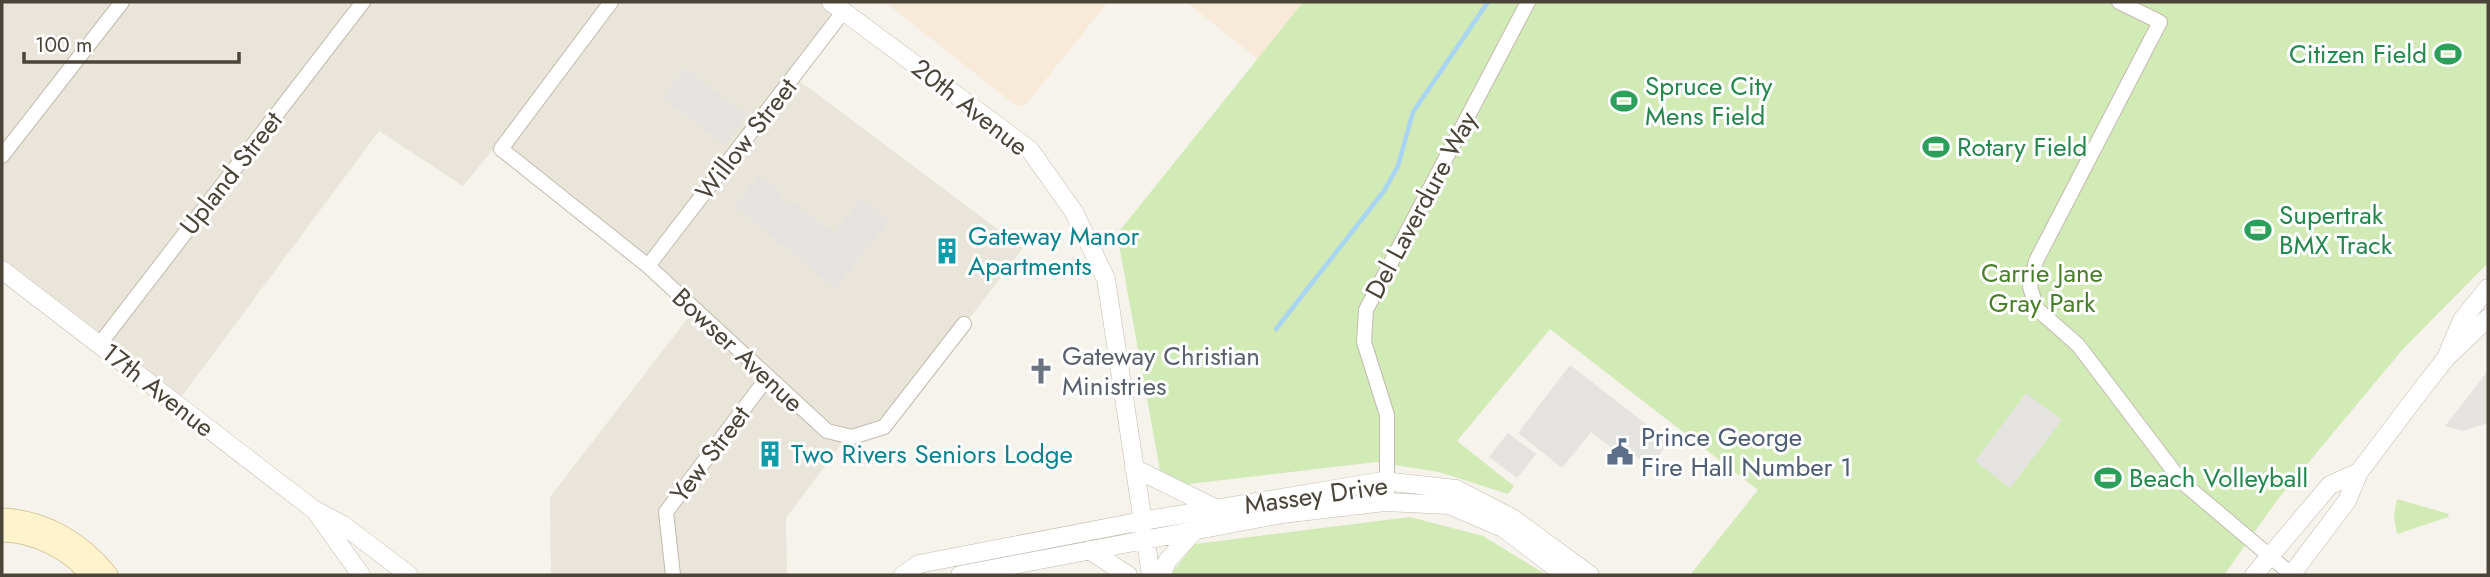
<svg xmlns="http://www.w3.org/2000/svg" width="2490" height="577" viewBox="0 0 2490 577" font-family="Jost,sans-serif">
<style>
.residential{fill:#eae5da}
.commercial{fill:#f7ead8}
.green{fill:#d2eab5}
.parking{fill:#e5e3e0}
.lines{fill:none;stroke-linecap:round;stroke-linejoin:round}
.stream{stroke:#a9d4f2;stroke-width:4.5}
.minor-casing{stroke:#c2bbae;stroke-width:16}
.tertiary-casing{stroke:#c2bbae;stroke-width:19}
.secondary-casing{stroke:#d6c79b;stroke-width:21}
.minor{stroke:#fff;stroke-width:14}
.tertiary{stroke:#fff;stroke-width:18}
.secondary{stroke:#fff3cd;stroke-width:19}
.labels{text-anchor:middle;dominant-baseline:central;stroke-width:6;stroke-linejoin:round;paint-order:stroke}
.leisure-label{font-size:26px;fill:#27864d;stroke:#fff;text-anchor:start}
.street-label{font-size:26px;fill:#4b4439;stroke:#fff}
.culture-label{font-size:26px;fill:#0d838f;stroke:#fff;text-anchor:start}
.park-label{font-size:26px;fill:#4a7f2a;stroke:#fff}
.worship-label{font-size:26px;fill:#5b616d;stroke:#fff;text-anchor:start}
.service-label{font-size:26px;fill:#4e5e75;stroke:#fff;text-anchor:start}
</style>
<rect width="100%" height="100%" fill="#f6f3ec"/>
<path class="residential" d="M2 2H831L843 12 797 79 1023 248 889 424 845 439 786 518 787 575H551L550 497 694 310 495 147 463 186 379 131 173 408 2 274Z"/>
<path class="commercial" d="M885 2H1108L1026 104 1016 106Z
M1186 2H1303L1258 59Z"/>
<path class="green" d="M1303 2H2488V263L2403 349 2278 499 2224 575H1690L1758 490 1550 329 1457 441 1514 486 1508 494 1439 472 1376 462 1163 487 1117 234Z
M2397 499 2449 514 2448 517 2397 534 2394 517Z
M1410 517 1483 536 1547 575H1173V571L1195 544Z"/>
<path class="parking" d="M685 68 747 115 725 145 662 97Z
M759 174 781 191 779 195 791 205 794 202 834 233 862 198 889 220 836 289 735 206Z
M1570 365 1669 442 1650 467 1629 451 1613 449 1591 432 1562 468 1518 433Z
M2488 371V423L2463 431 2445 426Z
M2026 393 2062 420 2010 488 1975 461Z
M1508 433 1536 454 1517 478 1489 457Z"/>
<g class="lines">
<path class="stream" d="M1276 329 1384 191 1398 166 1413 112 1488 2"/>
<g class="minor-casing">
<path id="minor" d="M611 2 501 149 648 266 827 431 852 437 884 427 964 324
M2119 2 2160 22 2036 261 2030 287 2037 309 2078 345 2182 482 2291 574
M2 156 122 2
M648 266 843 12
M99 345 363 2
M1387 502V415L1364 342 1366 310 1528 2
M673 575 666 512 767 378"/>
</g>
<g class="tertiary-casing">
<path id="tertiary" d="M831 2 1030 150 1074 212 1106 279 1151 575
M2 270 313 509 343 525 409 575
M2448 353 2462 320 2488 288
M1134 468 1217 509
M316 512 361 575
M1089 550 1128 575
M903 575 919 564 1142 521 1383 481 1456 489 1512 518 1590 575
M960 575 1282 514 1385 502 1449 505 1503 528 1565 575
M1161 575 1168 560 1195 530
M2254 575 2330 485 2359 472
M2291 575 2347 501 2359 472 2421 390 2447 357 2488 318"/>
</g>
<g class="secondary-casing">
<path id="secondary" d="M2 518C45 520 82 542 108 575
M2 532C34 532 70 550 90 575"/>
</g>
<use href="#minor" class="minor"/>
<use href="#tertiary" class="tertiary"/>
<use href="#secondary" class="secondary"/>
</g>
<defs>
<g id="stadium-bare" transform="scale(2.1)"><path d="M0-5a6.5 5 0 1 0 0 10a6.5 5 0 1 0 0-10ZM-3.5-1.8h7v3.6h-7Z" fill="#2e9e5b" stroke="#fff" stroke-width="2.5" paint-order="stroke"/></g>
<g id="building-bare" transform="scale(2.1)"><path d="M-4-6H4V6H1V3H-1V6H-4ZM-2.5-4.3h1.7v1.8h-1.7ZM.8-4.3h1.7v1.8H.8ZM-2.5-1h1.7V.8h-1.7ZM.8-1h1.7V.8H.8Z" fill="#0f9aa8" stroke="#fff" stroke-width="2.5" paint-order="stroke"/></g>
<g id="church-bare" transform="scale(2.1)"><path d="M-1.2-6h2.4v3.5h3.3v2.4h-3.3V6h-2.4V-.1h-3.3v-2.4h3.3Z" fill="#6b7280" stroke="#fff" stroke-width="2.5" paint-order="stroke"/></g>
<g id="civic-bare" transform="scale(2.1)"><path d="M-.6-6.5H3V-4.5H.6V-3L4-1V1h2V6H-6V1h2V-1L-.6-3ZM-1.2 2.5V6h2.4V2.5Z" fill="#5c6f8a" stroke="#fff" stroke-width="2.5" paint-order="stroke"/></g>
</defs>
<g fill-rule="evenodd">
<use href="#stadium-bare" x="2448" y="54"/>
<use href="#stadium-bare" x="1624" y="101"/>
<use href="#stadium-bare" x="1936" y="147"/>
<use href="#stadium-bare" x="2258" y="230"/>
<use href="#building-bare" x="947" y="251"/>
<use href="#church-bare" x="1041" y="371"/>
<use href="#civic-bare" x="1620" y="452"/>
<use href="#building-bare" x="770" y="454"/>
<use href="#stadium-bare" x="2108" y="478"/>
</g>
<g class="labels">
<g class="leisure-label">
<text x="2427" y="54" text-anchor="end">Citizen Field</text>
<text x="1645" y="86">Spruce City<tspan x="1645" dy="30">Mens Field</tspan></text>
<text x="1957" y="147">Rotary Field</text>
<text x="2279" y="215">Supertrak<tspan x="2279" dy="30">BMX Track</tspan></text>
<text x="2129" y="478">Beach Volleyball</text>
</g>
<g class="street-label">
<text transform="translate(970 107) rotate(38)">20th Avenue</text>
<text transform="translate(746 139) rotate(-52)">Willow Street</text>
<text transform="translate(231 173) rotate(-52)">Upland Street</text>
<text transform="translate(1421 205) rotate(-62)">Del Laverdure Way</text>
<text transform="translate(738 350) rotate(43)">Bowser Avenue</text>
<text transform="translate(158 390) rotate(38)">17th Avenue</text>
<text transform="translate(710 454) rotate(-53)">Yew Street</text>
<text transform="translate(1316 495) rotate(-8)">Massey Drive</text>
</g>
<g class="culture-label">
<text x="968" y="236">Gateway Manor<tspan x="968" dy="30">Apartments</tspan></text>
<text x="791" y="454">Two Rivers Seniors Lodge</text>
</g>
<g class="park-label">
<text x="2042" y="273">Carrie Jane<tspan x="2042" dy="30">Gray Park</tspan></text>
</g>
<g class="worship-label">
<text x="1062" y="356">Gateway Christian<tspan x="1062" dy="30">Ministries</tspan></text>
</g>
<g class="service-label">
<text x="1641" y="437">Prince George<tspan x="1641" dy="30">Fire Hall Number 1</tspan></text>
</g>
</g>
<rect width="2490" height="577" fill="none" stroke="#4b4439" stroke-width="7"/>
<path d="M24 52v10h215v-10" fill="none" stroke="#4b4439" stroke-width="3.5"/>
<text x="35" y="52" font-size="21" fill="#4b4439" stroke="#ffffff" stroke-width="5" paint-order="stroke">100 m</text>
</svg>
